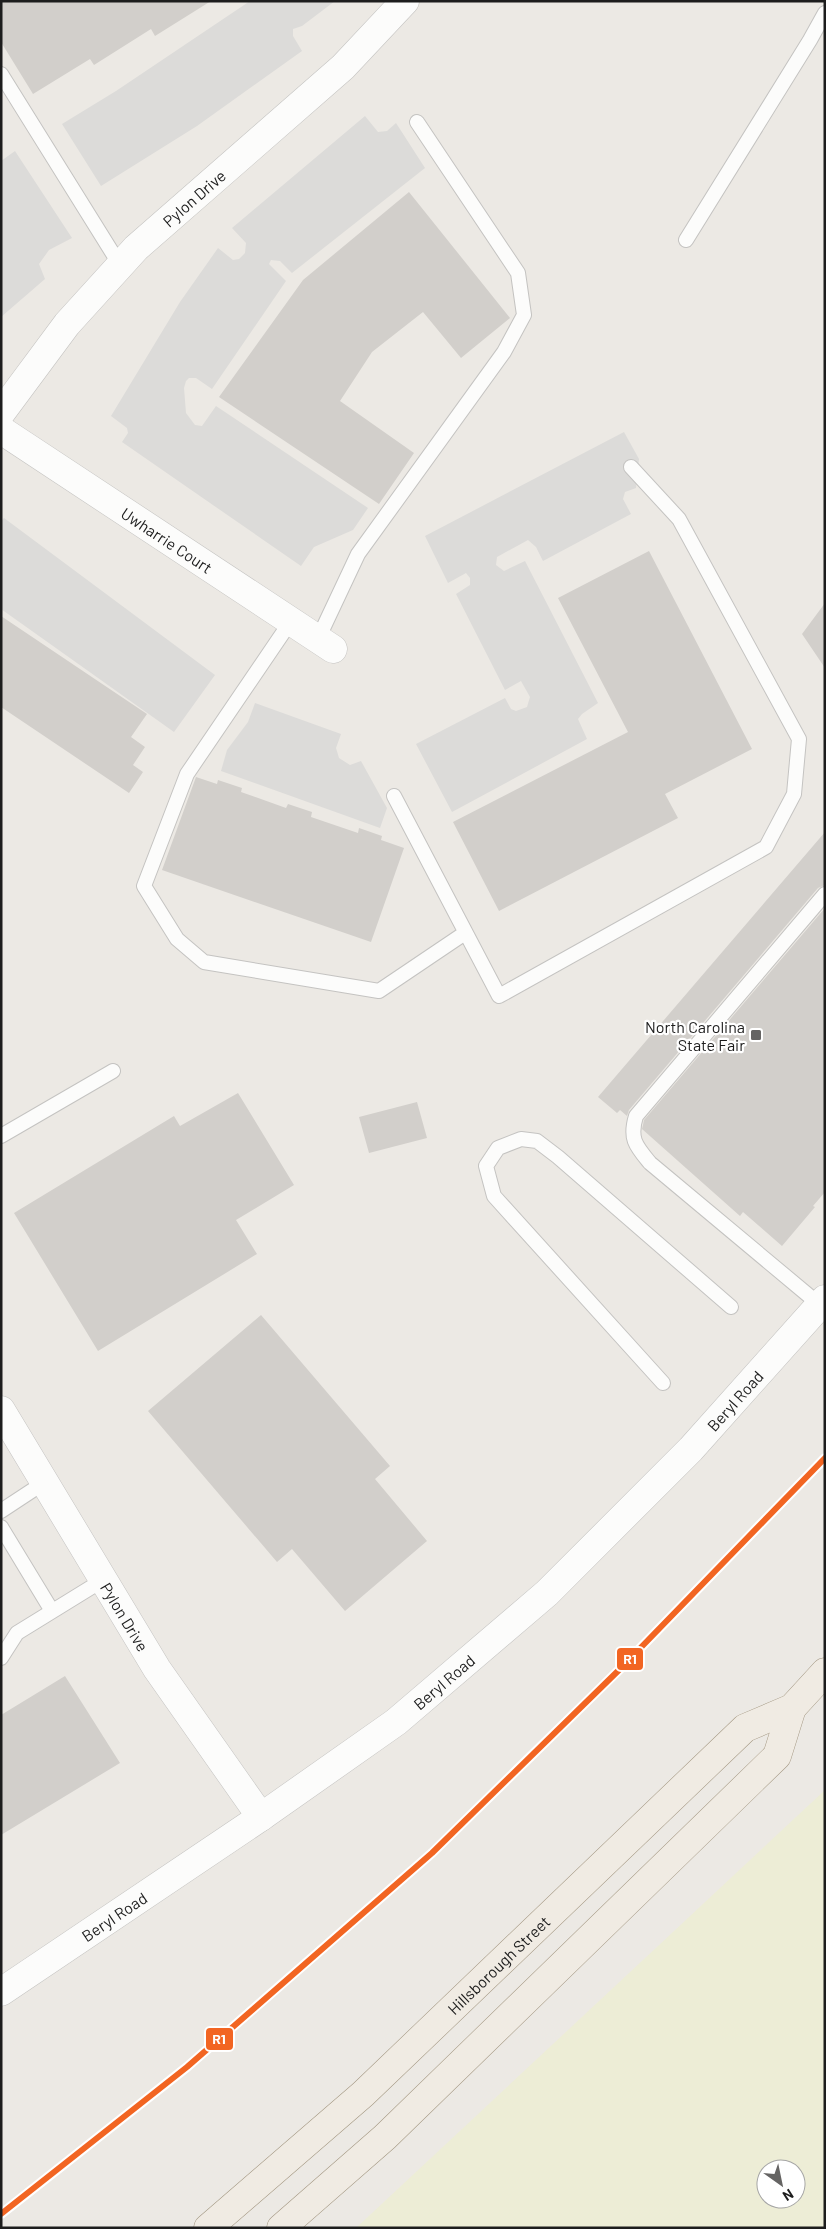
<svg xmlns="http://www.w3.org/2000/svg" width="826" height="2229" viewBox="0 0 826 2229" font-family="Barlow,sans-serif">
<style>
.farmland{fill:#ededd6;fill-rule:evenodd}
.parking{fill:#dcdbd9}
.building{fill:#d2cfcb}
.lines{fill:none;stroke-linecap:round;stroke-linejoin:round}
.service-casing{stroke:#c4c3c1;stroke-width:16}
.minor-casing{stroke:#c4c3c1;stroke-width:29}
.tertiary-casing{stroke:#c4c3c1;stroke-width:29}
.primary-casing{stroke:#a29681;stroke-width:29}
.service{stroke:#fcfcfb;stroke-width:14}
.minor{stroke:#fcfcfb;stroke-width:28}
.tertiary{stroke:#fcfcfb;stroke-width:28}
.primary{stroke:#f0ebe3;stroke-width:28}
.rail-1-casing{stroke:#fff;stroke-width:10}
.rail-1{stroke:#f26522;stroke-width:6}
.poi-dot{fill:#656463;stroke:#fff;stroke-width:2}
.labels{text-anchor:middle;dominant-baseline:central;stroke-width:4.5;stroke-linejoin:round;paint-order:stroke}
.street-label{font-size:16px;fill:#1d1d1d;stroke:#fff}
.poi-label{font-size:16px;fill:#1d1d1d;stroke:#fff;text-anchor:end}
.line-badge{stroke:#fff;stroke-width:2}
.badge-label{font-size:14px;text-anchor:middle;font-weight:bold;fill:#fff}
</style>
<rect width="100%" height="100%" fill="#ece9e4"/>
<path class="farmland" d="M825 1790V2228H356ZM766 2169H796V2199H766Z"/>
<path class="parking" d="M250 1H335L302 26 293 29V36L302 51 197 126 101 186 62 124 116 91Z
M365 116 378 132 387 131 396 123 425 168 292 273 280 261 271 260 269 264 286 281 212 389 196 378H189L186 381 184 388 186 413 195 425 202 426 216 406 368 508 353 530 314 547 301 566 122 442 128 433 127 428 111 416 180 302 218 248 233 260 239 259 245 253 246 243 232 228Z
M15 151 72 238 49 250 39 264 45 279 1 317V161Z
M624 432 639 459 636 488 625 492 623 499 631 514 543 561 536 547 528 540 497 557 496 565 504 571 525 561 598 703 582 714 578 719 587 739 452 812 416 744 505 698 511 709 516 711 527 707 530 697 521 681 505 690 456 594 470 585V578L466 573 448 583 425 536Z
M4 518 215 675 174 732 1 609V521Z
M255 703 341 734 336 748 339 758 350 765 361 761 387 808 380 828 221 771 227 750 248 722Z"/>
<path class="building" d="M1 1H211L155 36 151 29 94 65 90 59 33 94 1 42Z
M409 192 510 318 461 358 423 312 372 352 340 401 414 453 379 504 219 397 303 280Z
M649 551 752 749 665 794 678 818 499 911 453 822 628 732 558 598Z
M825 603V668L802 634Z
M1 616 147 714 131 737 145 747 133 765 143 772 129 793 1 707Z
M196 777 217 784 218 780 242 788 241 792 286 808 288 804 312 812 311 817 358 833 359 828 382 836 381 840 404 848 371 942 162 870Z
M825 832V885L818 888 629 1110 627 1116 620 1110 617 1113 598 1097Z
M825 908V1192L813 1206 815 1207 782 1246 743 1212 740 1216 642 1129 643 1125 644 1120Z
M238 1093 294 1185 236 1220 257 1254 98 1351 14 1213 174 1116 180 1126Z
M417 1102 427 1138 369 1153 359 1117Z
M261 1315 390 1466 375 1479 427 1541 345 1611 292 1549 277 1562 148 1411Z
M65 1676 120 1763 1 1835V1715Z"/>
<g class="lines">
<g class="service-casing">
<path id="service" d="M1 74 120 265
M686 240 810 40 825 13
M291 621 187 774 144 886 177 939 204 962 379 991 465 933
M318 639 358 554 504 352 524 315 518 273 417 122
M394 796 499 996 766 847 794 794 799 739 679 519 631 467
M1 1136 113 1071
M820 1305 650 1163C636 1146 629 1139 636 1116L825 894
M663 1383 494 1196 486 1166 498 1148 521 1139 537 1141 558 1157 731 1307
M1 1511 45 1482
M1 1527 52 1611
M1 1658 17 1633 103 1580"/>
</g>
<g class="minor-casing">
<g id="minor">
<path id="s1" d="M1 413 67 324 136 248 343 67 405 1"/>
<path id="s2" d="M1 430 333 649"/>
<path id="s3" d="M1 1410 157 1669 261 1817"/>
</g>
</g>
<g class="tertiary-casing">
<g id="tertiary">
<path id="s4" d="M1 1992 261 1817 396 1722 547 1593 691 1449 825 1299"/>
</g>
</g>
<g class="primary-casing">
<g id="primary">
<path id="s5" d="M208 2228 363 2094 745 1728 792 1708 825 1672"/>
<path d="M281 2228 385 2137 777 1756 792 1708"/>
</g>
</g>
<use href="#service" class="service"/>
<use href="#minor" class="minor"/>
<use href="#tertiary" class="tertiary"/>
<use href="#primary" class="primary"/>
<g class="rail-1-casing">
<path id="rail-1" d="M1 2214 187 2067 432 1853 620 1669 825 1458"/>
</g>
<use href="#rail-1" class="rail-1"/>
</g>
<rect class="poi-dot" x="750" y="1029" width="12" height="12" rx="2.5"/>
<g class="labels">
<g class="street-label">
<text stroke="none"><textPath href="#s1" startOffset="290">Pylon Drive</textPath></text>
<text stroke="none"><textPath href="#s2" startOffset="199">Uwharrie Court</textPath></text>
<text stroke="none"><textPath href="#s4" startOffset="946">Beryl Road</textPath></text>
<text stroke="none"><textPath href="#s3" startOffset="241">Pylon Drive</textPath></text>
<text stroke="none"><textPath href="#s4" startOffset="541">Beryl Road</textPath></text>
<text stroke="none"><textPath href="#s4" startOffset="136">Beryl Road</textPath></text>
<text stroke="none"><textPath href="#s5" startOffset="392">Hillsborough Street</textPath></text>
</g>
<g class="poi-label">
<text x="745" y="1026">North Carolina<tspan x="745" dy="18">State Fair</tspan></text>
</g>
</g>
<g class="line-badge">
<rect x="616" y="1647" width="28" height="24" rx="5" fill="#f26522"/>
<rect x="205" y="2027" width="29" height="24" rx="5" fill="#f26522"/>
</g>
<g class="badge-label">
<text x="630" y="1664">R1</text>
<text x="219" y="2044">R1</text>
</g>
<rect width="826" height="2229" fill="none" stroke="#1d1d1d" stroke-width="5"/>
<g transform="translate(781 2184) rotate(147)"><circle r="24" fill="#ffffff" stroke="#a5a5a5"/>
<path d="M0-4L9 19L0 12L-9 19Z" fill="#656463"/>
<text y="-8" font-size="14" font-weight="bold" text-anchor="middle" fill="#1d1d1d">N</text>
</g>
</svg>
